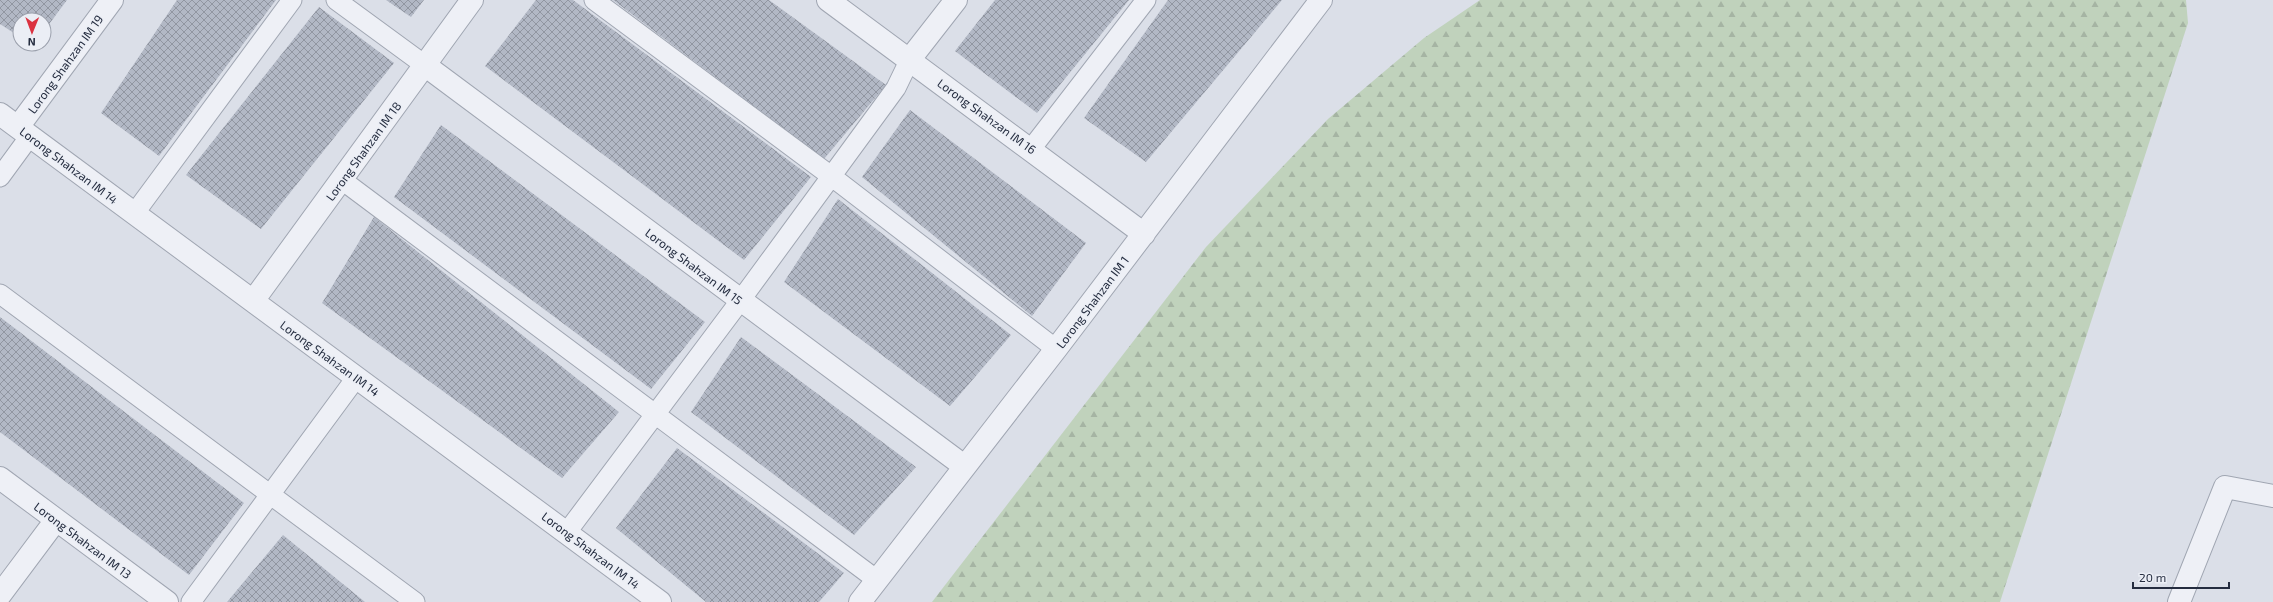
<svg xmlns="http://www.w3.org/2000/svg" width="2273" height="602" viewBox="0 0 2273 602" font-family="'Exo 2',sans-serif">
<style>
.forest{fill:url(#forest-firs)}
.building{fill:url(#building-cross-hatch)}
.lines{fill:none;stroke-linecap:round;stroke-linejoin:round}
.service-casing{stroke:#a0a6b2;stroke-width:21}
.minor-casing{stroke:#a0a6b2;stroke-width:24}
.service{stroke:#eef0f6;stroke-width:19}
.minor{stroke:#eef0f6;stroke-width:22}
.labels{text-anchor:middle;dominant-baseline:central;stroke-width:3;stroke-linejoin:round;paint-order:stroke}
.street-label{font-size:12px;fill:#242c3f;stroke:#ebeef5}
</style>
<defs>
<pattern id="forest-firs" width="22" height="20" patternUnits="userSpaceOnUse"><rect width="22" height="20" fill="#c0d2bc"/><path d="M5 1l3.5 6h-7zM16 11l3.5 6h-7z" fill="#a5b4a3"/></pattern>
<pattern id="building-cross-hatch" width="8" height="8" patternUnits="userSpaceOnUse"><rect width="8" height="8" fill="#b2b8c5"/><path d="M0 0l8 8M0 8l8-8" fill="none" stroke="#9196a1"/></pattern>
</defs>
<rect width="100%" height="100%" fill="#dbdfe8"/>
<path class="forest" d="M1480 0H2186L2188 23 2000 602H932L1206 247 1328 119 1424 38Z"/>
<path class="building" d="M0 0H67L44 31V20H20V37L0 24Z
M177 0H276L159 156 101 113Z
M386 0H424L411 17Z
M536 0H573L811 177 744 260 485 66Z
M613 0H769L886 85 824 159Z
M995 0H1129L1037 113 955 51Z
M1168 0H1282L1146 162 1084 118Z
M319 7 394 63 261 229 186 175Z
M910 110 1086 243 1032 316 862 177Z
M441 125 705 322 651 389 394 197Z
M838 199 1011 335 950 406 784 282Z
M374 217 619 412 562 478 322 303Z
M0 317 244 503 189 575 0 432Z
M741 337 916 467 854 535 691 412Z
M677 448 844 573 819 602H706L616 528Z
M283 535 365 602H227Z"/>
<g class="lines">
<g class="service-casing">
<path id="service" d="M336 0 426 66
M594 0 831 176 1056 349
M1031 149 1146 0
M0 177 30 136
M342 180 877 580
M134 214 292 0
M0 294 415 602
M567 532 740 301 896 88 910 59
M191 602 356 378"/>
</g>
<g class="minor-casing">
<path id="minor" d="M828 0 1144 234
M910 59 956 0
M426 66 964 466
M0 114 660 602
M18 127 112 0
M253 301 472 0
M0 478 167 602
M0 595 56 520
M860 602 1056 349 1321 0
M2179 602 2225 487 2273 496"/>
</g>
<use href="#service" class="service"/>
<use href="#minor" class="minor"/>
</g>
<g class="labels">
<g class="street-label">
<text transform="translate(65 64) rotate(-54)">Lorong Shahzan IM 19</text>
<text transform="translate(987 116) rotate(36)">Lorong Shahzan IM 16</text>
<text transform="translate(363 151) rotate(-54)">Lorong Shahzan IM 18</text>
<text transform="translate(69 165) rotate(37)">Lorong Shahzan IM 14</text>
<text transform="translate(694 266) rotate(37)">Lorong Shahzan IM 15</text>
<text transform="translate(1092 302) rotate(-53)">Lorong Shahzan IM 1</text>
<text transform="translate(330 358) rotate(36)">Lorong Shahzan IM 14</text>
<text transform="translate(83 540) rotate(37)">Lorong Shahzan IM 13</text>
<text transform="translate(591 550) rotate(37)">Lorong Shahzan IM 14</text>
</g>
</g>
<g transform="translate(32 32) rotate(181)"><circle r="19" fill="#ebeef5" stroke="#9ba0ac"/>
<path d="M0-3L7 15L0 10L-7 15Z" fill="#db3240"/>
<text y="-6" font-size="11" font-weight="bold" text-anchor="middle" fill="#242c3f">N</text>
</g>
<path d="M2133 582v6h96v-6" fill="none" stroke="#242c3f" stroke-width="2"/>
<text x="2139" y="582" font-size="12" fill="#242c3f" stroke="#ebeef5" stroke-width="3" paint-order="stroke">20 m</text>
</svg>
